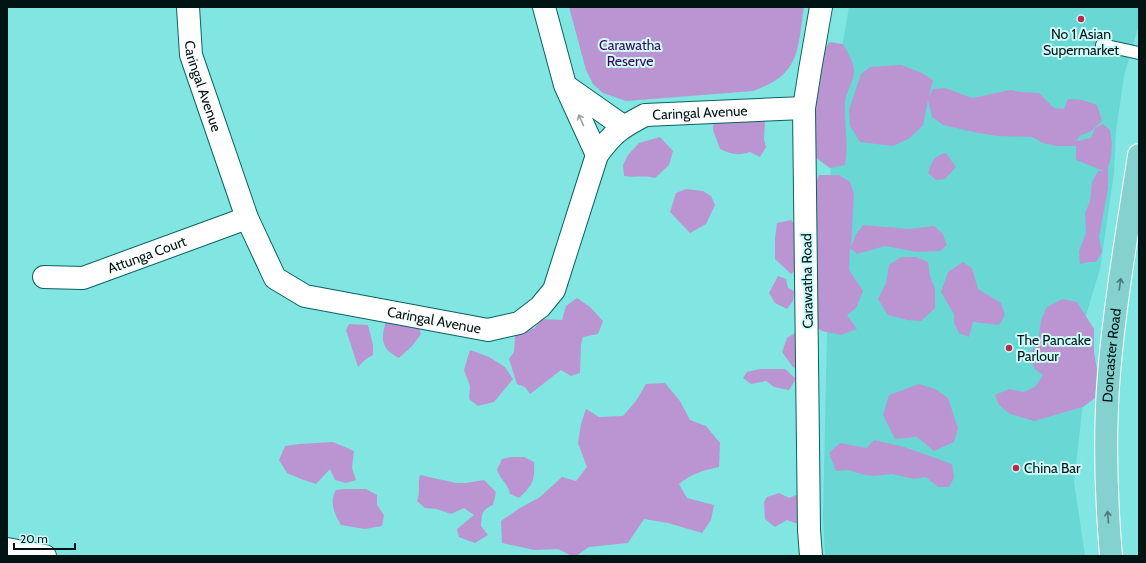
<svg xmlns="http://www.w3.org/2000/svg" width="1146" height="563" viewBox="0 0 1146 563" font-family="Cabin,sans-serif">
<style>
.built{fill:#69d7d4}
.green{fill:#bb95d2}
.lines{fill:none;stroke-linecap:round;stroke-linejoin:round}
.service-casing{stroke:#096361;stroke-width:14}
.minor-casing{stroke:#096361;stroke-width:24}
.primary-casing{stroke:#fff;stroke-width:24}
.service{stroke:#fff;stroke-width:12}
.minor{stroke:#fff;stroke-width:22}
.primary{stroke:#85d1d0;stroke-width:22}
.oneway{stroke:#99a1a1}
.oneway2{stroke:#4a7c7b}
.poi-dot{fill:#bb2a4d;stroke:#cefcfa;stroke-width:1.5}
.labels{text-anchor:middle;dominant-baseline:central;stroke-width:4;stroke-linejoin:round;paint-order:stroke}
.poi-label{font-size:14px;fill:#011414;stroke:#cefcfa;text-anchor:start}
.park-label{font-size:14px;fill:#400758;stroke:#cefcfa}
.street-label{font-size:14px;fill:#011414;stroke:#cefcfa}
</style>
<rect width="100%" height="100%" fill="#81e5e1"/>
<path class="built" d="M849 7H1139V24L1124 76 1116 131 1114 173 1100 269 1084 322V394L1074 482 1085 556H825L823 518 832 106Z"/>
<path class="green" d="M569 7H804C797 51 801 74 753 91L626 101 603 93 593 84 586 70Z
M829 42 843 44C847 52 855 63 854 73 853 83 846 92 845 103 844 124 849 144 845 165L830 168 815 157 810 70 821 58Z
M901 65 922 73 933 80 929 96 933 89 945 88 972 98 1011 90 1020 92 1039 93 1054 108 1064 109 1068 99 1083 100 1097 105 1102 121 1090 132 1079 136 1077 141 1091 138 1095 128 1103 124 1110 130 1112 144 1111 157 1108 168V189L1099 237 1102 252 1096 262H1089L1080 264 1079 251 1086 233 1085 213 1090 202 1092 182 1098 171H1104L1076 160V146H1056L1043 143 1032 137 998 136 978 133 943 125 932 117 928 100 923 125 910 138 893 146 860 142 850 126 849 110 861 74 870 67Z
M714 120H765L764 140 766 147 760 157 750 152C738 156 731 154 720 149L713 130Z
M660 137 673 151 669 165 655 178C644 175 634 178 624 176L623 165 628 155 639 143Z
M946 153 956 167 945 179 936 180 928 173C933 161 933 156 946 153Z
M819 175H839L850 182 854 194 851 247 856 234 863 225 909 229 934 226 942 233 947 245 940 251 917 252 885 246 857 254 850 248 849 270 863 291 856 308 847 315 857 329 841 335 822 331 808 322 817 255 811 196Z
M686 189 703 191 711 196 715 205 706 224 690 233 670 212 676 193Z
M791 220 800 230 801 265 791 274 775 259V238L777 223Z
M901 257H916L928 262 930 276 935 289V308L921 321 907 320 888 315 878 299 886 283 889 265Z
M963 262 972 268 978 289 1001 303 1005 315 999 325 973 322 969 337 959 333 954 323V314L941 292 948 272Z
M778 276 786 279 788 288 794 291 793 301 787 309 775 303 769 293Z
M577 298 590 307 603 321 598 334 583 337 581 344 580 373 571 376 561 370 530 394 525 387 517 384 509 359 514 352 515 337 522 327 534 329 542 319 562 320 566 306Z
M1062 299 1077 302 1094 329V352L1097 369 1095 398 1083 407 1034 421 1010 414 999 405 995 395 1009 389 1024 392 1035 387 1043 375 1035 369 1028 355 1038 343 1041 321 1046 308Z
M387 318 417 321 421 334 412 346 399 358C379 348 381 337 387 318Z
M349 324 368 325 373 345V355L366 359 358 367 346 330Z
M798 331 801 373 792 366 782 352 787 338Z
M470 350 489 357 505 367 513 379 494 402 478 406 469 399 470 386 464 370Z
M760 369H785L796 379 789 390 774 387 766 381 751 384 743 378 747 372Z
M665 383 680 401 690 420 706 426 720 443 719 467C704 470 691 474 679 484L687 498 714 505 711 520 702 533 668 523 644 519 628 543 589 547 576 556H572L558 549 534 550 502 543 501 521 520 508 540 497 562 477 576 481 587 467 578 443 581 424 586 409 599 417 623 416 636 401 646 384Z
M919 384 935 389 948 398 958 428 954 442 934 451 917 437 895 439 883 415 889 395Z
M874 440 904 447 952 464 954 478 949 487H938L926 477 914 479 892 474 873 476 865 475 848 470 836 471 829 453 840 443 867 448Z
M333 442 354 451 352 468 356 480 346 483 335 480 330 469 316 484 301 479 287 473 279 460 285 446 299 444Z
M511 457H524L534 462C535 481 533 485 519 498L510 494C508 483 501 481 497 470L502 459Z
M420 475 456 483H466L484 480 496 492 493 505C481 510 482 514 481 526L488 535 475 543 459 537 457 529 474 515 464 508 451 514 437 509 425 508 417 501C421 491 417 485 420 475Z
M345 489H366L377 495V505L384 515 382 526 365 529 341 525C334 513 329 502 336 490Z
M779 493 789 498 796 495 802 500 798 524 787 520 775 527 765 519 764 502 767 497Z"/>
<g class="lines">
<g class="service-casing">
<path id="service" d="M1102 45 1139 53"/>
</g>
<g class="minor-casing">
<g id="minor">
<path id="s1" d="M188 7 191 55 247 218 275 278 305 296 488 330 519 323 540 307 554 290 597 155C613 133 620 128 645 115L804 108"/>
<path d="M544 7 565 85 597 155"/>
<path d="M566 86 623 126"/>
<path id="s2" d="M44 277 83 278 247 218"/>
<path d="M7 549 45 556"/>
<path d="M811 556 809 530 804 108 810 70 821 7"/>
</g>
</g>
<g class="primary-casing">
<g id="primary">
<path id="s3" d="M1111 556C1106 496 1104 435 1109 374 1115 301 1128 228 1139 155"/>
</g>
</g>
<use href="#service" class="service"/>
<use href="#minor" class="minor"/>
<use href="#primary" class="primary"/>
</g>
<defs><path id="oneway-shaft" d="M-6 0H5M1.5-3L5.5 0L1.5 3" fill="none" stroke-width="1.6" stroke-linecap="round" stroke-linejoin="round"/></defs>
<use class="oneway" href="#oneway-shaft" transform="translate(581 120) rotate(-114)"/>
<g class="oneway2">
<use href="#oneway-shaft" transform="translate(1120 284) rotate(-82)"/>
<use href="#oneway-shaft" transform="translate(1108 517) rotate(-94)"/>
</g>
<g class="poi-dot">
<circle cx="1081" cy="19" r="4"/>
<circle cx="1009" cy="348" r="4"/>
<circle cx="1016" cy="468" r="4"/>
</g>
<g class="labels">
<g class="poi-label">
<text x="1081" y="34" text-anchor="middle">No 1 Asian<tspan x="1081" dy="16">Supermarket</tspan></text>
<text x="1017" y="340">The Pancake<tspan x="1017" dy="16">Parlour</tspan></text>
<text x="1024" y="468">China Bar</text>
</g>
<g class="park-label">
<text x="630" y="45">Carawatha<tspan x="630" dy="16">Reserve</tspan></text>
</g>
<g class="street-label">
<text stroke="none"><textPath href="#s1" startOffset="81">Caringal Avenue</textPath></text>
<text stroke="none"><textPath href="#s1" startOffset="848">Caringal Avenue</textPath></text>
<text stroke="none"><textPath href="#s2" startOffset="107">Attunga Court</textPath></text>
<text transform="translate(807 281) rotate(-91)">Carawatha Road</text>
<text stroke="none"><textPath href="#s1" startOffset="453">Caringal Avenue</textPath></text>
<text stroke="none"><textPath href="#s3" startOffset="201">Doncaster Road</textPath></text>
</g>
</g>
<rect width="1146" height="563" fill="none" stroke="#011414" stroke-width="16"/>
<path d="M14 543v6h61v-6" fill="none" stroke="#011414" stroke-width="2"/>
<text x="20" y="543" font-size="12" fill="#011414" stroke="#cefcfa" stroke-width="3" paint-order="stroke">20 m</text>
</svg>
